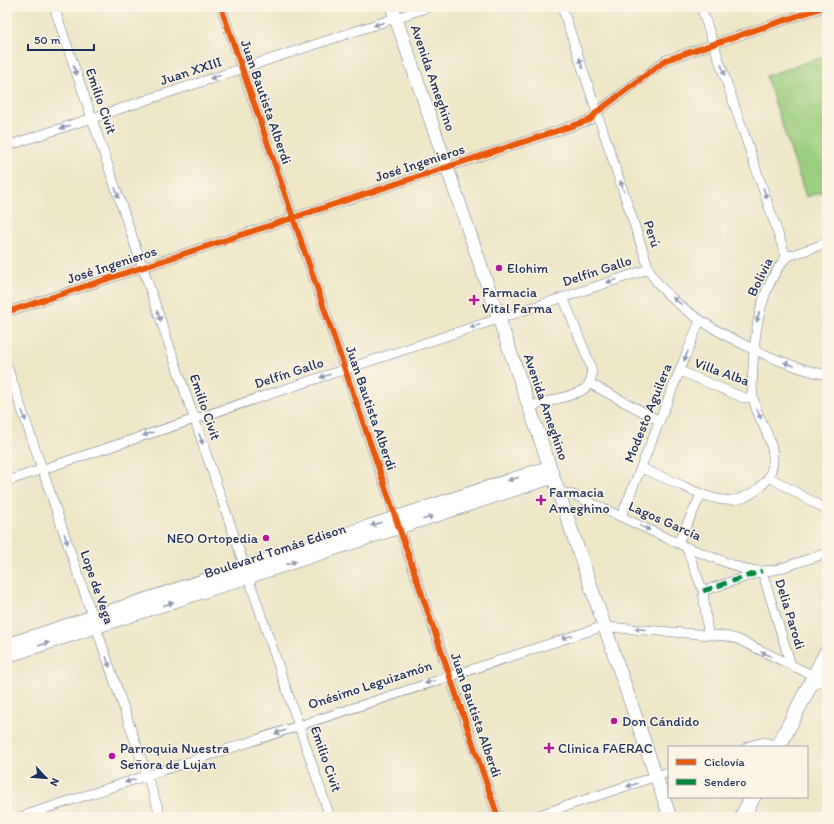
<svg xmlns="http://www.w3.org/2000/svg" width="834" height="824" viewBox="0 0 834 824" font-family="Itim,sans-serif">
<style>
.green{fill:#9bce7f;stroke:#5b7e6e}
.lines{fill:none;stroke-linecap:round;stroke-linejoin:round}
.street-casing{stroke:#646f83;stroke-width:10}
.secondary-casing{stroke:#646f83;stroke-width:14}
.primary-casing{stroke:#646f83;stroke-width:16}
.street{stroke:#fff;stroke-width:9}
.secondary{stroke:#fff;stroke-width:13}
.primary{stroke:#fff;stroke-width:15}
.quiet{stroke:#00873e;stroke-width:5;stroke-dasharray:10 5;stroke-linecap:butt}
.cycleway-casing{stroke:#fcf5e5;stroke-width:8}
.cycleway{stroke:#e8590c;stroke-width:6}
.oneway{fill:#8d97ae}
.poi-dot{fill:#b5179e;stroke:#fcf5e5;stroke-width:1.5}
.labels{text-anchor:middle;dominant-baseline:central;stroke-width:3;stroke-linejoin:round;paint-order:stroke}
.street-label{font-size:14px;fill:#1b2f5e;stroke:#fcf5e5}
.poi-label{font-size:14px;fill:#1b2f5e;stroke:#fcf5e5;text-anchor:start}
</style>
<rect width="100%" height="100%" fill="#fcf5e5"/>
<filter id="ink" filterUnits="userSpaceOnUse"><feTurbulence type="fractalNoise" baseFrequency=".025" numOctaves="2"/><feDisplacementMap in="SourceGraphic" scale="8" xChannelSelector="R" yChannelSelector="G"/><feConvolveMatrix kernelMatrix="1 2 1 2 8 2 1 2 1" color-interpolation-filters="sRGB"/></filter>
<filter id="wash" filterUnits="userSpaceOnUse"><feTurbulence type="fractalNoise" baseFrequency=".012" numOctaves="4" result="noise"/><feDisplacementMap in="SourceGraphic" scale="16" xChannelSelector="R" yChannelSelector="G"/><feGaussianBlur stdDeviation="0.9" result="paint"/><feColorMatrix in="noise" values="0 0 0 0 0 0 0 0 0 0 0 0 0 0 0 0 0 1.4 0 .05"/><feComposite in="paint" operator="in"/></filter>
<g filter="url(#wash)">
<rect width="100%" height="100%" fill="#ede6c7"/>
<path class="green" d="M827 55V190L806 197 766 76Z"/>
</g>
<g filter="url(#ink)">
<g class="lines">
<g class="street-casing">
<path id="street" d="M54 7 330 817
M221 7 498 817
M562 7 649 269C670 316 778 366 827 375
M701 7 786 257
M7 146 429 7
M786 257 827 243
M7 312 590 120 597 112 666 60 824 7
M7 366 161 817
M680 371 744 398H749L752 393
M589 383 660 421
M529 407C538 404 547 402 557 399 576 394 598 390 590 364L563 297
M641 468C655 474 669 480 683 486 709 498 734 510 759 488 769 480 774 468 773 456 772 435 755 416 753 396 751 386 753 375 753 365 755 326 761 288 786 257
M769 477 827 510
M7 481 649 269
M558 491 574 495 686 547 746 570 762 571 775 570 827 553
M621 517 700 320
M678 543 701 495
M686 547 703 591 708 634
M762 571 791 665
M703 591 757 573
M747 747C761 742 764 740 778 747
M20 817 598 628 605 627 725 636 737 639 814 676
M533 817 669 772"/>
</g>
<g class="secondary-casing">
<path id="secondary" d="M392 7 670 817
M7 645 550 467
M7 656 553 477
M814 676 827 683"/>
</g>
<g class="primary-casing">
<path id="primary" d="M778 747 827 652
M742 817 753 797"/>
</g>
<use href="#street" class="street"/>
<use href="#secondary" class="secondary"/>
<use href="#primary" class="primary"/>
<path class="quiet" d="M703 591 762 571"/>
<g class="cycleway-casing">
<path id="cycleway" d="M221 7 498 817
M7 312 590 120 597 112 666 60 824 7"/>
</g>
<use href="#cycleway" class="cycleway"/>
</g>
<defs><path id="oneway-solid" d="M-6-.8H1V-3.2L6.5 0L1 3.2V.8H-6Z"/></defs>
<g class="oneway">
<use href="#oneway-solid" transform="translate(379 24) rotate(162)"/>
<use href="#oneway-solid" transform="translate(581 63) rotate(-108)"/>
<use href="#oneway-solid" transform="translate(75 70) rotate(71)"/>
<use href="#oneway-solid" transform="translate(723 70) rotate(71)"/>
<use href="#oneway-solid" transform="translate(215 77) rotate(162)"/>
<use href="#oneway-solid" transform="translate(65 127) rotate(162)"/>
<use href="#oneway-solid" transform="translate(622 186) rotate(-108)"/>
<use href="#oneway-solid" transform="translate(117 193) rotate(71)"/>
<use href="#oneway-solid" transform="translate(765 193) rotate(71)"/>
<use href="#oneway-solid" transform="translate(612 281) rotate(162)"/>
<use href="#oneway-solid" transform="translate(677 301) rotate(-142)"/>
<use href="#oneway-solid" transform="translate(159 316) rotate(71)"/>
<use href="#oneway-solid" transform="translate(758 317) rotate(104)"/>
<use href="#oneway-solid" transform="translate(475 326) rotate(162)"/>
<use href="#oneway-solid" transform="translate(686 356) rotate(112)"/>
<use href="#oneway-solid" transform="translate(789 364) rotate(-161)"/>
<use href="#oneway-solid" transform="translate(325 376) rotate(162)"/>
<use href="#oneway-solid" transform="translate(759 414) rotate(69)"/>
<use href="#oneway-solid" transform="translate(24 416) rotate(71)"/>
<use href="#oneway-solid" transform="translate(148 434) rotate(162)"/>
<use href="#oneway-solid" transform="translate(201 439) rotate(71)"/>
<use href="#oneway-solid" transform="translate(513 479) rotate(162)"/>
<use href="#oneway-solid" transform="translate(428 518) rotate(-18)"/>
<use href="#oneway-solid" transform="translate(376 524) rotate(162)"/>
<use href="#oneway-solid" transform="translate(645 528) rotate(24)"/>
<use href="#oneway-solid" transform="translate(66 539) rotate(71)"/>
<use href="#oneway-solid" transform="translate(291 563) rotate(-18)"/>
<use href="#oneway-solid" transform="translate(168 604) rotate(-18)"/>
<use href="#oneway-solid" transform="translate(640 629) rotate(-176)"/>
<use href="#oneway-solid" transform="translate(567 637) rotate(162)"/>
<use href="#oneway-solid" transform="translate(44 644) rotate(-18)"/>
<use href="#oneway-solid" transform="translate(766 654) rotate(-155)"/>
<use href="#oneway-solid" transform="translate(108 662) rotate(71)"/>
<use href="#oneway-solid" transform="translate(430 682) rotate(162)"/>
<use href="#oneway-solid" transform="translate(280 732) rotate(162)"/>
<use href="#oneway-solid" transform="translate(130 781) rotate(162)"/>
<use href="#oneway-solid" transform="translate(632 785) rotate(162)"/>
</g>
</g>
<g class="poi-dot">
<circle cx="499" cy="268" r="4"/>
<path d="M472 294h4v4h4v4h-4v4h-4v-4h-4v-4h4z"/>
<path d="M539 494h4v4h4v4h-4v4h-4v-4h-4v-4h4z"/>
<circle cx="266" cy="538" r="4"/>
<circle cx="614" cy="721" r="4"/>
<path d="M547 742h4v4h4v4h-4v4h-4v-4h-4v-4h4z"/>
<circle cx="112" cy="756" r="4"/>
</g>
<g class="labels">
<g class="street-label">
<text transform="translate(191 71) rotate(-18)">Juan XXIII</text>
<text transform="translate(433 78) rotate(71)">Avenida Ameghino</text>
<text transform="translate(101 101) rotate(71)">Emilio Civit</text>
<text transform="translate(266 102) rotate(71)">Juan Bautista Alberdi</text>
<text transform="translate(420 163) rotate(-18)">José Ingenieros</text>
<text transform="translate(652 234) rotate(72)">Perú</text>
<text transform="translate(112 265) rotate(-18)">José Ingenieros</text>
<text transform="translate(597 271) rotate(-18)">Delfín Gallo</text>
<text transform="translate(760 277) rotate(-64)">Bolivia</text>
<text transform="translate(722 372) rotate(20)">Villa Alba</text>
<text transform="translate(289 373) rotate(-18)">Delfín Gallo</text>
<text transform="translate(205 407) rotate(71)">Emilio Civit</text>
<text transform="translate(546 407) rotate(71)">Avenida Ameghino</text>
<text transform="translate(371 408) rotate(71)">Juan Bautista Alberdi</text>
<text transform="translate(648 413) rotate(-68)">Modesto Aguilera</text>
<text transform="translate(665 521) rotate(24)">Lagos García</text>
<text transform="translate(275 551) rotate(-18)">Boulevard Tomás Edison</text>
<text transform="translate(97 587) rotate(71)">Lope de Vega</text>
<text transform="translate(790 614) rotate(73)">Delia Parodi</text>
<text transform="translate(370 685) rotate(-18)">Onésimo Leguizamón</text>
<text transform="translate(476 715) rotate(71)">Juan Bautista Alberdi</text>
<text transform="translate(326 759) rotate(71)">Emilio Civit</text>
</g>
<g class="poi-label">
<text x="507" y="268">Elohim</text>
<text x="482" y="292">Farmacia<tspan x="482" dy="16">Vital Farma</tspan></text>
<text x="549" y="492">Farmacia<tspan x="549" dy="16">Ameghino</tspan></text>
<text x="258" y="538" text-anchor="end">NEO Ortopedia</text>
<text x="622" y="721">Don Cándido</text>
<text x="120" y="748">Parroquia Nuestra<tspan x="120" dy="16">Señora de Lujan</tspan></text>
<text x="558" y="748">Clinica FAERAC</text>
</g>
</g>
<rect width="834" height="824" fill="none" stroke="#fcf5e5" stroke-width="24"/>
<rect x="668" y="746" width="140" height="52" fill="#fcf5e5" stroke="#a2a6af"/>
<rect x="676" y="759" width="20" height="6" fill="#e8590c" stroke="#a2a6af"/>
<text x="704" y="766" font-size="12" fill="#1b2f5e">Ciclovía</text>
<rect x="676" y="779" width="20" height="6" fill="#00873e" stroke="#a2a6af"/>
<text x="704" y="786" font-size="12" fill="#1b2f5e">Sendero</text>
<g transform="translate(46 778) rotate(116)" stroke="#fcf5e5" stroke-width="3" paint-order="stroke">
<path d="M0-3L7 15L0 10L-7 15Z" fill="#1b2f5e"/>
<text y="-6" font-size="11" font-weight="bold" text-anchor="middle" fill="#1b2f5e">N</text>
</g>
<path d="M28 44v6h66v-6" fill="none" stroke="#1b2f5e" stroke-width="2"/>
<text x="34" y="44" font-size="12" fill="#1b2f5e" stroke="#fcf5e5" stroke-width="3" paint-order="stroke">50 m</text>
</svg>
